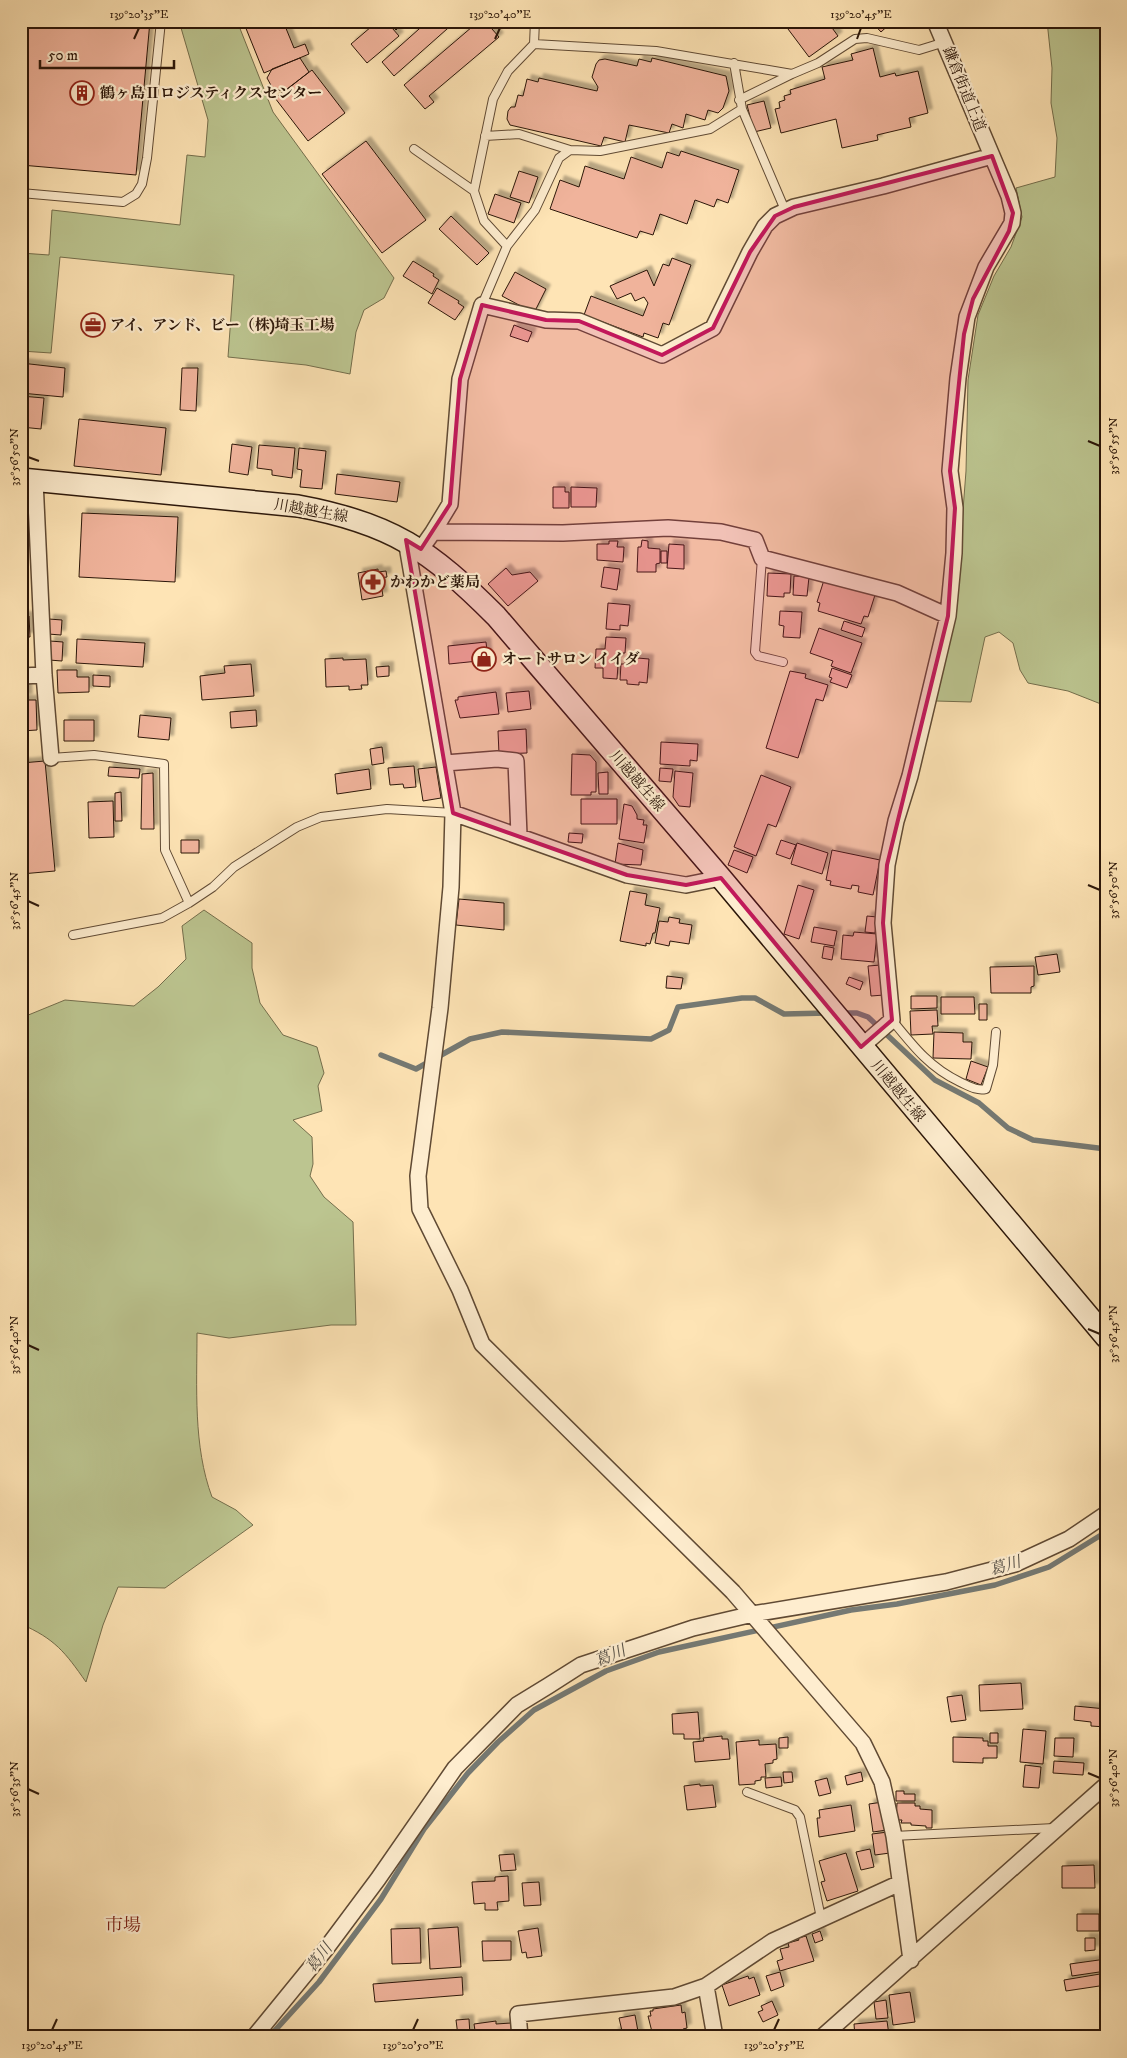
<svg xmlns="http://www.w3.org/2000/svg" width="1127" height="2058" viewBox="0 0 1127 2058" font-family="'IM FELL DW Pica','Noto Serif JP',serif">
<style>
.green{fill:#bcc590;stroke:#746e4c}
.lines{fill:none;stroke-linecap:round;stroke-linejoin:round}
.stream{stroke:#757973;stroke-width:5.5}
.building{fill:#f0b39b;stroke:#2b1609;filter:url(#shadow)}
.lane-casing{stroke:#604a34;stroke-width:10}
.street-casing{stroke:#604a34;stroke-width:18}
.secondary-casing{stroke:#2b1609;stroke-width:24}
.lane{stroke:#feedcf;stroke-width:8}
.street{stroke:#feedcf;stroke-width:15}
.secondary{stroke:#feedcf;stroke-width:21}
.marked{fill:#c2185b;fill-opacity:0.2;stroke:#c2185b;stroke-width:4;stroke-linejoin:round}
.ticks{fill:none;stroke:#2b1609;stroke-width:2}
.labels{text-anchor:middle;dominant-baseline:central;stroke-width:4.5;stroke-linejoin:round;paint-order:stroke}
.street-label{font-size:15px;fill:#2b1609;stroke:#feedcf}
.poi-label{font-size:15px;font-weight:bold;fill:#2b1609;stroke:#feedcf;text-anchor:start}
.water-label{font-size:16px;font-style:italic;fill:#565047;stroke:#feedcf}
.quarter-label{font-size:18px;fill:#7a1f14;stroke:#feedcf}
.neatline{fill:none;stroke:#2b1609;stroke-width:2}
.ticks-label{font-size:12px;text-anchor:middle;fill:#2b1609}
</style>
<defs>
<filter id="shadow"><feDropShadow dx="4.5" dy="-4.5" stdDeviation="1" flood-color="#0004"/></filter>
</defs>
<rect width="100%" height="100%" fill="#fee4b5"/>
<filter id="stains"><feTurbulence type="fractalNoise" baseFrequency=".004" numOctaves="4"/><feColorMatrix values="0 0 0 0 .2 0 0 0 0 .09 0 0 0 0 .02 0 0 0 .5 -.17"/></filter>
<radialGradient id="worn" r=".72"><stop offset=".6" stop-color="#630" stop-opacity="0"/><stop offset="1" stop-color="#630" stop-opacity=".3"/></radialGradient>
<path class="green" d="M179 21H237L273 112 394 278 384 298 364 310 356 332 350 374 306 365 228 357 234 275 60 257 51 353 21 351V253L49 255 52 210 180 225 187 155 205 157 208 120Z
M1047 21H1106V706L1068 691 1028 683 1020 670 1013 643 999 632 985 637 971 702 936 701 955 615 966 471 968 380 978 315 994 276 1011 247 1022 217 1016 188 1055 177 1057 138 1051 103 1052 68Z
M204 910 252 943V968L260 1003 283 1035 317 1047 324 1073 318 1086 322 1111 293 1120 312 1137 313 1164 310 1176 324 1197 353 1222 356 1325H331L229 1338 197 1333C197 1387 193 1446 212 1497L236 1510 253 1525 165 1588 118 1587 103 1625 86 1682C65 1652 55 1639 21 1624V1018L65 1000 134 1006 158 987 186 959 182 926Z"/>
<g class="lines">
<path class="stream" d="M842 1013H857L868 1017 935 1080 979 1103 1008 1128 1033 1140 1106 1149
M381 1055 416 1069 470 1039 502 1032 651 1039 669 1030 678 1007 742 998H755L784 1014 828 1013
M269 2037 319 1982 381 1899 424 1829 468 1773 498 1742 534 1710 606 1671 659 1652 851 1610 897 1604 995 1585 1049 1567 1106 1532"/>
</g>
<path class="building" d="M21 21H150L136 175 21 165Z
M243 21H283L294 48 305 44 309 54 264 73Z
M378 21H386L399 36 367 63 351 44Z
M388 21H405L396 30Z
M428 21H456L394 76 382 62Z
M479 21H485L499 37 429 96 434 102 425 109 404 85Z
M782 21H827L838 36 809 57Z
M871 21H893L881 32Z
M873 48 880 77 895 73 896 76 918 71 928 113 909 118 911 127 877 135 878 140 842 148 836 119 781 133 775 109 780 108 779 102 785 100 784 96 791 94 790 90 825 79 822 67 853 60 851 54Z
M300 58 309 72 285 91 273 89 267 78 272 69Z
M652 58 726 76 729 91 723 108 718 113 708 110 705 120 686 114 683 128 672 124 669 133 629 125 625 142 604 137 601 146 510 125 507 119 508 111 511 107H515L518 95 523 96 527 79 538 82 539 78 597 91 598 87 592 77 596 64 599 60 605 59 637 66 639 59 651 62Z
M312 70 345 113 308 141 275 98Z
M764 101 771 128 754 132 747 105Z
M366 141 426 220 382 253 322 174Z
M681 151 739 170 728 203 717 199 714 207 695 200 687 224 660 214 653 235 640 231 637 238 550 209 560 180 579 187 585 166 624 179 631 157 662 168 667 152 679 156Z
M519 171 538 177 529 203 510 197Z
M495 194 521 203 514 223 488 214Z
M451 216 489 253 477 265 439 229Z
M672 258 691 265 669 325 663 323 658 338 644 333 643 337 584 315 591 296 643 316 648 303 644 297 635 301 631 293 617 299 610 286 647 270 654 286 663 264 669 266Z
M413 261 434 274 433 276 439 280 432 294 403 276Z
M515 272 546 289 534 313 502 296Z
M437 288 459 301 458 303 464 307 455 320 428 303Z
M514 325 532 332 528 342 510 336Z
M21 363 65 368 63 397 21 393Z
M182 368H198L196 411 180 410Z
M21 396 44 398 41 429 21 427Z
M79 419 166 428 161 475 74 466Z
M232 444 252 447 248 475 229 472Z
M259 445 295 448 292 478 272 475V470L257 468Z
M299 448 326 451 322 489 300 487 302 470 297 469Z
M337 474 400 482 397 502 335 494Z
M553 487H565V492H569V508H553Z
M571 487 597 488 596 507H571Z
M21 496 28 497 26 517H21Z
M82 513 178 517 175 582 79 577Z
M642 540 648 541V548L660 549V563L656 564V572H637L638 547H641Z
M609 541H618L617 547H624L623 562 597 560V544H609Z
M669 544 684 545V569L667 568Z
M661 551H667V563H661Z
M604 567 620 569 617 590 601 587Z
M506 568 512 575 530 572 538 581 508 606 488 584Z
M378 569V572L386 571 387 577 380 578 383 596 362 600 358 573Z
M768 573 791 574 790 593H784V597L767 596Z
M794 576 809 577 807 596 793 595Z
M824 580 875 595 868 617 864 616 861 624 818 611 820 603 817 602Z
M608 603 630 605 628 626 620 625V630L606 629Z
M780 611 802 612 800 638 783 637 784 626 779 625Z
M21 616H29L30 637H21Z
M49 619 62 620 61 635 48 634Z
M844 621 865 628 862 637 841 630Z
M819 628 862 643 851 673 831 666 833 661 810 653Z
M606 637 626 638 625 653H620V661H615V664L618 665 617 679 603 678V668H595L596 649H605Z
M77 639 145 643 143 667 76 663Z
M50 641 63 642 62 661 49 660Z
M486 642 488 660 449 664 448 646Z
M626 657 649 659 647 683 639 682V685L627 684V680H620L621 664H625Z
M343 658V660L366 659 368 685H361L362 689 349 690V686L326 687 325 659Z
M251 664 254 696 202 700 200 676 225 673 224 666Z
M389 666V676L377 677 376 667Z
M832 668 852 675 847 688 830 682 832 678 829 677Z
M57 670H77V677H89V692L58 693Z
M790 671 806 674 805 678 828 685 823 701 816 699 798 758 766 748Z
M93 675 110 676V687L93 686Z
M27 683 28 698H21V684Z
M529 691 531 709 508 712 506 693Z
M496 692 499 714 460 718 455 700H458V697Z
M21 700H36L37 730 21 731Z
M256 710 257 726 231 728 230 712Z
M140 715 171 718 169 740 138 737Z
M64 720H94V741H64Z
M526 729 527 753 499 754 498 731Z
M661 742 698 744 697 761 690 760V766L660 764Z
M382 747 384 763 372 765 370 749Z
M572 754 590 755 596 762V792H591V795H571Z
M45 761 55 871 21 874V763Z
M414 766 416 787 404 788 403 784 390 785 388 768Z
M109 767 140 769 139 778 108 776Z
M436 767 441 798 423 801 418 769Z
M660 768 673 769 671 782 659 781Z
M369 769 371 789 337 794 335 774Z
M675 771 693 773 690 807 679 806 673 797Z
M608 772V794H599L598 773Z
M153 773 154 829H141L142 774Z
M761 775 791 787 776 827 768 824 756 856 734 847Z
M121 792 122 821H115V793Z
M581 799H617V824H581Z
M113 801 114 837 89 838 88 802Z
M624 804 632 806 637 815V819L644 820 643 825H647L644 843 619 839Z
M569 833 583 834 582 843 568 842Z
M181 840H199V853H181Z
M781 840 796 845 790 859 776 854Z
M618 843 643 850 641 865 615 864Z
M797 843 828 853 822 874 791 864Z
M734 850 753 857 747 873 728 865Z
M832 850 880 860 873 895 858 892 859 886 852 885 851 889 830 885 831 881 826 880Z
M798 885 814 890 799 939 784 934Z
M630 891 647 894 645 905 660 908 655 933H653L650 944 646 943V946L620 941Z
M459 899 504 903V930L456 925Z
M867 916 877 917 875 933 865 932Z
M669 917 680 919 679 923 692 925 689 944 670 941 669 946 655 943 659 921 668 922Z
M814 927 837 931 834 946 811 942Z
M854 932 877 934 874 962 841 959 843 935 853 936Z
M824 946 834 948 832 960 822 958Z
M1057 954 1060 972 1038 975 1035 957Z
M881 965 884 995 871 996 868 966Z
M1034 966V986L1031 987V993H991L990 967Z
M667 976 683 978 681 989 666 988Z
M849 977 863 982 860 990 846 984Z
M911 996H937V1008L911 1009Z
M941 997H974L975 1014H941Z
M979 1004H987V1020H979Z
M937 1010 938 1026H932L933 1034 911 1035 910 1011Z
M934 1032 963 1033V1042H972L971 1059 933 1058Z
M971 1061 988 1067 981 1085 966 1079Z
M1021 1683 1023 1709 980 1711 979 1685Z
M962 1695 966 1720 951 1722 947 1697Z
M1075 1706 1106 1709V1727L1091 1726V1722L1074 1720Z
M698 1712 700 1739H684V1734H673L672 1714Z
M1023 1729 1046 1731 1043 1764 1020 1762Z
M990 1733H998V1743H990Z
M722 1736V1739H728L730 1759 695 1762 693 1742 704 1741 703 1738Z
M788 1737V1748H779V1738Z
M953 1737 983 1738V1741H988V1746H997V1758H983V1763L953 1762Z
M1055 1738H1074L1073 1757 1054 1756Z
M759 1740V1745L776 1744 777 1759 773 1760V1763L765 1764 766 1777H761V1780L755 1781V1784L739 1785 736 1742Z
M1054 1761 1084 1763 1083 1775 1053 1773Z
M1025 1765 1041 1767 1039 1788 1023 1787Z
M783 1772H792L793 1782 784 1783Z
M861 1772 863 1781 847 1785 845 1776Z
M781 1777 782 1786 766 1788 765 1778Z
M827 1778 831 1793 819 1796 815 1781Z
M700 1784V1786L713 1785 716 1807 687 1810 684 1786Z
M896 1791H904V1794H915V1801H896Z
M883 1802 887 1830 873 1832 869 1804Z
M897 1803H915V1806H920V1809L932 1810V1828H926V1826L911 1825V1823H901L902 1820H896Z
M851 1805 855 1831 819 1837 817 1818H820L819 1810Z
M888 1832 890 1853 875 1855 872 1834Z
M870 1849 874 1867 861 1870 856 1852Z
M846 1853 858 1891 827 1901 821 1882 825 1881 819 1861Z
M514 1854 516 1870 501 1871 499 1855Z
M1094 1865 1095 1888H1062V1866Z
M508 1876 509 1901 497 1902 498 1910H485V1903L474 1904 472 1882 495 1881V1877Z
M539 1882 541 1905 524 1906 522 1883Z
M1077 1914H1099V1931H1077Z
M458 1927 461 1967 430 1969 428 1929Z
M420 1928 421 1963 392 1964 391 1929Z
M538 1928 542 1956 527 1958 526 1952 522 1953 518 1931Z
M820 1931 823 1940 815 1943 812 1934Z
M806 1936 814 1961 780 1971 777 1961 783 1959 780 1949 789 1947 788 1943 799 1940 798 1938Z
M1085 1938H1095V1950L1085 1951Z
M482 1941H511V1960L483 1961Z
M1106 1959V1971L1072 1976 1070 1964Z
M780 1972 784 1986 771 1991 766 1976Z
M1106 1973V1985L1066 1991 1064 1980Z
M748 1976 749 1979 754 1977 760 1995 729 2006 722 1985Z
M462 1977 463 1995 375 2002 373 1984Z
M910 1992 915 2022 893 2025 889 1995Z
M886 2000 888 2018 876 2019 874 2002Z
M772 2001 778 2015 763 2022 758 2012 763 2010 761 2006Z
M681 2005 682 2013 685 2012 687 2028 683 2029V2032L653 2036 648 2016H651L650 2011H653V2009Z
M635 2015 639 2037H615L614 2032 622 2031 619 2018Z
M469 2019 470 2035 458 2036 456 2020Z
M496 2021V2024L511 2023 512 2037H476L474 2024Z
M887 2021 889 2035 855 2037 854 2024Z"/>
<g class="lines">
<g class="lane-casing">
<path id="lane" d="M534 44 535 21
M734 63 742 109 785 210
M739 100 792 74
M485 136 519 134 570 150
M414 149 474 191
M21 193 123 202 136 194 142 184 147 158 161 21
M507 246 484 221 474 191 493 99 508 71 534 44 656 51 792 74 818 63 855 39 867 38 919 50 945 42
M482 305 507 246 535 210 559 158 570 150 600 151 710 129 742 109
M762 558 755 652 758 656 783 662
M51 758 94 755 164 764 165 850 189 903 213 887 234 867 297 827 321 817 387 809 453 813
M73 935 162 918 189 903
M892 1020C913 1046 930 1068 960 1082 969 1086 976 1091 986 1089L993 1065 996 1032
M747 1792 795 1810 800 1817 821 1918
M894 1836 1054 1828"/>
</g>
<g class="street-casing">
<path id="street" d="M35 480 44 675 51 758
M433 532 450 504 460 379 482 305 546 320 579 321 662 355 713 328 750 252 765 226 775 216 794 207 883 186 992 156
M406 540 453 813 451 887 440 1008 418 1176 420 1209 460 1290 482 1344 733 1592 863 1743 882 1782 894 1836 911 1960
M421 549 433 532 563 533 668 528 721 532 755 540 762 558 897 593 948 616
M21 676 44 675
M445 763 497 759 516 761 519 835
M453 813 627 875 686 885 721 878
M861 1047 892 1020 883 923 887 865 896 821 910 776 948 616 954 553 955 508 950 471 958 378 967 317 986 267 1012 223 1013 213 1009 196 935 21
M706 1986 715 2037
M254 2037 325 1950 378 1879 455 1768 517 1705 548 1686 581 1665 693 1628 753 1614 946 1582 1015 1564 1069 1539 1106 1514
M520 2037 518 2014 674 1997 706 1986 773 1941 900 1883
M822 2037 1106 1785"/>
</g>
<g class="secondary-casing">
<path id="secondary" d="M21 479 298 506C391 523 430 550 496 616L721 878 1106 1337"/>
</g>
<use href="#lane" class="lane"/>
<use href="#street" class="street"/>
<use href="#secondary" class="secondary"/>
</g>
<path class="marked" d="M992 156 1013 213 1009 231 973 299 964 334 950 471 955 508 948 616 887 865 883 923 892 1020 861 1047 721 878 686 885 627 875 453 813 406 540 421 549 450 504 460 379 482 305 546 320 579 321 662 355 713 328 750 252 775 216 794 207Z"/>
<path class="ticks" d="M134 39 139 28M495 39 500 28M857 39 861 28M1088 441 1100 446M28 457 39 461M1088 885 1100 890M28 901 39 906M1088 1329 1100 1334M28 1345 39 1350M1088 1773 1100 1778M28 1789 39 1794M52 2030 57 2019M413 2030 418 2019M774 2030 779 2019"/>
<defs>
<g id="building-ring" transform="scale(1.25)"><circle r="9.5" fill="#feedcf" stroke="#8f2418" stroke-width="1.5"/><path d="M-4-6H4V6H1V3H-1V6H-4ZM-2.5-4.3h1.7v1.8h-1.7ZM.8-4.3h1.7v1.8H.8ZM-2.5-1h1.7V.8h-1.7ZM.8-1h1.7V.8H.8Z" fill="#8f2418"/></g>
<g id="office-ring" transform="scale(1.25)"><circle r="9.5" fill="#feedcf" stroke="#8f2418" stroke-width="1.5"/><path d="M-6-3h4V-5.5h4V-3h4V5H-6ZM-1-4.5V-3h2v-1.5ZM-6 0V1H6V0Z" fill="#8f2418"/></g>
<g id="pharmacy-ring" transform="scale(1.25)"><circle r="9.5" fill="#feedcf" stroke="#8f2418" stroke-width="1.5"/><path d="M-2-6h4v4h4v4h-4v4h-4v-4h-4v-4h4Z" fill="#8f2418"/></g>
<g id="shop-ring" transform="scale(1.25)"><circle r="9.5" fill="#feedcf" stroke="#8f2418" stroke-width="1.5"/><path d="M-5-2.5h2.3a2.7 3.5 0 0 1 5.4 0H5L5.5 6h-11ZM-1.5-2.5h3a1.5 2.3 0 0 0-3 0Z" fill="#8f2418"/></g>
</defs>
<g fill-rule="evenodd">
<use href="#building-ring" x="82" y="93"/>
<use href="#office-ring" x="93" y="325"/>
<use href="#pharmacy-ring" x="373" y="582"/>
<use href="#shop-ring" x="484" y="659"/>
</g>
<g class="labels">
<g class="street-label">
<text transform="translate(964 89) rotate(68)">鎌倉街道上道</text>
<text transform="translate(311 511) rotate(10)">川越越生線</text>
<text transform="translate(637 781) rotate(49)">川越越生線</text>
<text transform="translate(898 1091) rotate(50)">川越越生線</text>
</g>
<g class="poi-label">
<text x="100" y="93">鶴ヶ島Ⅱロジスティクスセンター</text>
<text x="110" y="325">アイ、アンド、ビー（株)埼玉工場</text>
<text x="390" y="582">かわかど薬局</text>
<text x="502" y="659">オートサロン イイダ</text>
</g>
<g class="water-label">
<text transform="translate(1005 1566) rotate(-17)">葛川</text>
<text transform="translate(610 1656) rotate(-23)">葛川</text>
<text transform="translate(319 1958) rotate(-53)">葛川</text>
</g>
<g class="quarter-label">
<text x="123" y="1926">市場</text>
</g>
</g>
<rect width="1127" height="2058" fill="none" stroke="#fee4b5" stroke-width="55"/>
<path d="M40 60v8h134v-8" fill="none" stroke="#2b1609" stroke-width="2.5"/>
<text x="48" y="60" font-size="15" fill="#2b1609" stroke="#feedcf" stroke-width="4" paint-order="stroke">50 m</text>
<rect x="28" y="28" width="1072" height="2002" class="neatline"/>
<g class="ticks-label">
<text x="139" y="18">139°20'35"E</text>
<text x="500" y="18">139°20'40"E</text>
<text x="861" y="18">139°20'45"E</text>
<text transform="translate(1113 446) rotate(-90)" y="4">35°56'55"N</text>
<text transform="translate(14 457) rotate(-90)" y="4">35°56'50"N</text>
<text transform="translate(1113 890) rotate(-90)" y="4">35°56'50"N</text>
<text transform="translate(14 901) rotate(-90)" y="4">35°56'45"N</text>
<text transform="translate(1113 1334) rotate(-90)" y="4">35°56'45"N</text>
<text transform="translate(14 1345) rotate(-90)" y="4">35°56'40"N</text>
<text transform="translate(1113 1778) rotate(-90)" y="4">35°56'40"N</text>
<text transform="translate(14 1789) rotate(-90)" y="4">35°56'35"N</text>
<text x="52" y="2049">139°20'45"E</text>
<text x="413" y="2049">139°20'50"E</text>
<text x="774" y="2049">139°20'55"E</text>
</g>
<rect width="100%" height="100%" filter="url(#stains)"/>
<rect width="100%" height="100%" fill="url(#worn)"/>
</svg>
